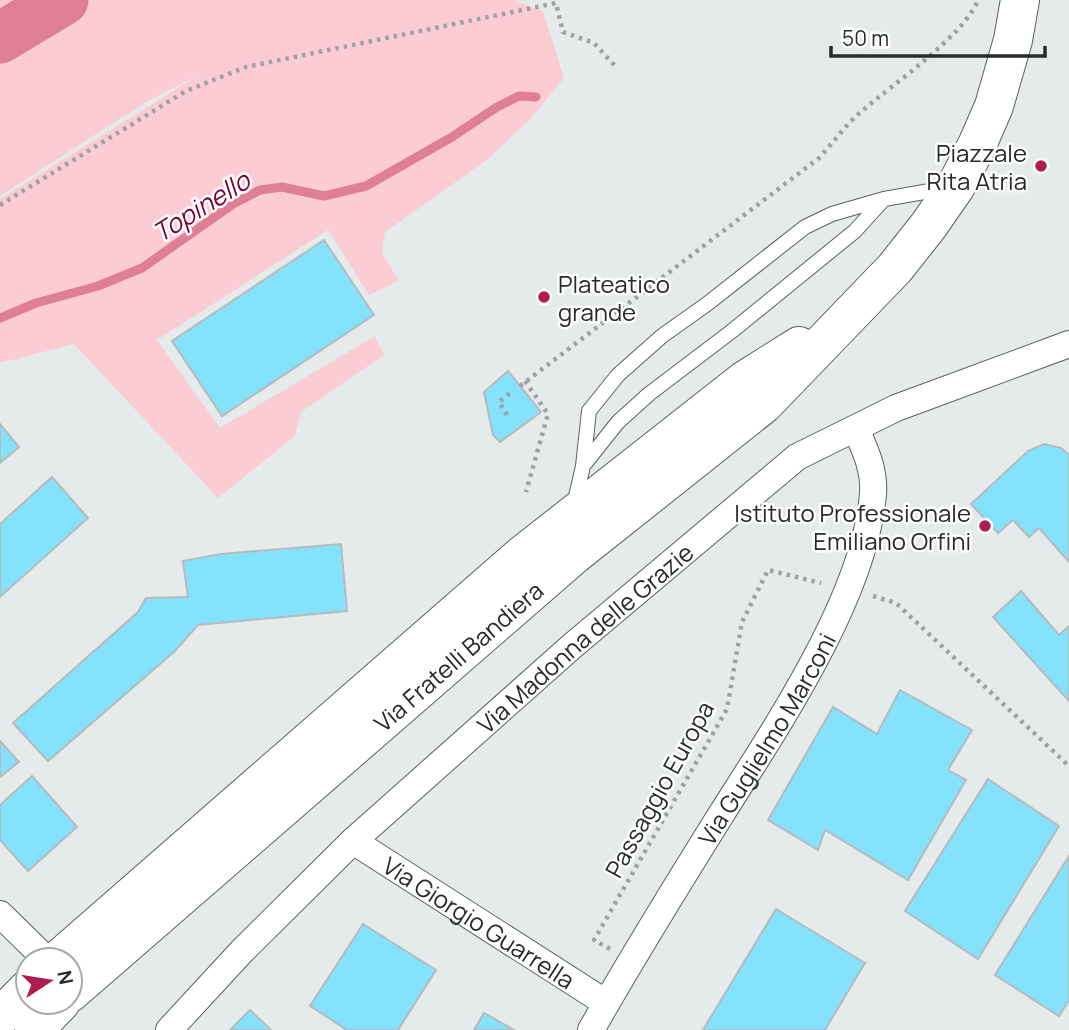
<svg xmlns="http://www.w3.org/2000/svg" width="1069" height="1030" viewBox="0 0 1069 1030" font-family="Manrope,sans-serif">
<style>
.green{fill:#fbccd4}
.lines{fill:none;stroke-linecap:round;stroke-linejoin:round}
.stream{stroke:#de7f94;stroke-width:9}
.river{stroke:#de7f94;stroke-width:51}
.building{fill:#85e2fc;stroke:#b6bbbc;stroke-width:2}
.lane-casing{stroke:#5b6061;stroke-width:16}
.street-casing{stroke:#5b6061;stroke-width:28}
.secondary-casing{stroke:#5b6061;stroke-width:40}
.path{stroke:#9ea2a3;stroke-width:4.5;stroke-dasharray:3.5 5;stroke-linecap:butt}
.lane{stroke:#fff;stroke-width:14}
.street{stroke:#fff;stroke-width:26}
.secondary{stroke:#fff;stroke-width:38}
.poi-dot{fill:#ae1d51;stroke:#fff;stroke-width:2.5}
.labels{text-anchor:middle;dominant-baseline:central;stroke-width:5;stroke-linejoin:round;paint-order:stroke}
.poi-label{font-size:24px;fill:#27292a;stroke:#fff;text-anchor:end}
.street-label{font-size:24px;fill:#27292a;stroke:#fff}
.water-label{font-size:26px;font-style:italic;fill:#780032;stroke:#fff}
</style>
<rect width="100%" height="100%" fill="#e5eaeb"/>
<path class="green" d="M0 0H533L515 1 543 11 564 78 532 117 487 160 385 232 382 253 399 281 369 295 328 230 157 340 220 428 375 336 384 355 301 412 295 436 218 498 74 344 0 363V199L202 73 146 102 0 196Z"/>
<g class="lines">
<path class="stream" d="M0 318 36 303 98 286 142 268 233 204 260 190 282 187 324 196 366 186 452 137 497 107 519 96 536 97"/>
<path class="river" d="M0 38 63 0"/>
</g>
<path class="building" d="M324 240 374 315 222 416 172 341Z
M508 371 541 412 500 442 493 435 484 392Z
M0 424 19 447 0 463Z
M1044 444 1061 448 1069 455V562L1039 528 1029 537 1013 520 998 533 971 504 1028 451Z
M52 477 88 518 0 597V524Z
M341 544 347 611 198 625 175 651 48 761 13 723 138 612 146 598 188 597 183 561 221 554Z
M1021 591 1059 635 1069 626V701L993 617Z
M900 690 972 730 948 770 966 780 908 880 825 830 818 850 768 820 833 707 877 734Z
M0 741 19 762 0 777Z
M32 776 77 827 28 871 0 840V805Z
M988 779 1059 826 978 959 905 911Z
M1069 856V1000L1059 1016 995 975Z
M776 909 865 963 825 1030H703Z
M363 924 436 970 398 1030H347L310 1006Z
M250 1010 271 1030H230Z
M484 1013 514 1030H474Z"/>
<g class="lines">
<g class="lane-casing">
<path id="lane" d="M583 466 618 422 649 394 732 331 855 231 883 200
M571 505 575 501 583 466 589 411 618 375 662 336 707 304 805 227 832 214 884 199 947 188"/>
</g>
<g class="street-casing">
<g id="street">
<path id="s1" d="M353 841 606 1003"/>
<path d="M0 914 47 960"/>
<path id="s2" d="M169 1030 242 951 353 841 571 647 797 457 896 408 1069 344"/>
<path id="s3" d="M591 1030C633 956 677 885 722 813 777 726 865 596 873 494 875 470 865 450 856 429"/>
</g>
</g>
<g class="secondary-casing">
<g id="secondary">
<path d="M58 960 521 556 745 380 799 346"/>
<path id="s4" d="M70 993 574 555 764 404 895 268 929 225 956 186 978 143 994 106 1013 40 1020 0"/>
<path d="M0 1017 28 989"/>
<path d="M34 1030 61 1002"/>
</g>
</g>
<path class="path" d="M0 205 186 91 246 67 556 3 563 32 594 43 616 67
M525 381 548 414 526 492
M520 386 819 158C833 143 846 124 862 111 893 84 964 36 978 0
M507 415 499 402 510 393
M873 596 896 603 1069 766
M610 949 594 940 727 709 742 622 768 570 821 583"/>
<use href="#lane" class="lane"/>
<use href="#street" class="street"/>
<use href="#secondary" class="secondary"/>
</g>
<g class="poi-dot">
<circle cx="1041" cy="166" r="7"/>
<circle cx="544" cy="297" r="7"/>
<circle cx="985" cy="526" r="7"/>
</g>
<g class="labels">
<g class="poi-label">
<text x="1027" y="152">Piazzale<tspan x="1027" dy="28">Rita Atria</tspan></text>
<text x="558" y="283" text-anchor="start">Plateatico<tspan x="558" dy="28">grande</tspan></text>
<text x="971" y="512">Istituto Professionale<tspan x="971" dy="28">Emiliano Orfini</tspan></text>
</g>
<g class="street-label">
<text stroke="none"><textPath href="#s2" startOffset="572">Via Madonna delle Grazie</textPath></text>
<text stroke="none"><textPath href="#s4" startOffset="514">Via Fratelli Bandiera</textPath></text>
<text stroke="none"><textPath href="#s3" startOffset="340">Via Guglielmo Marconi</textPath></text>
<text transform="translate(659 789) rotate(-61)">Passaggio Europa</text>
<text stroke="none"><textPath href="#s1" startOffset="150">Via Giorgio Guarrella</textPath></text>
</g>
<g class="water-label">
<text transform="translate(201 206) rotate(-32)">Topinello</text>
</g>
</g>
<g transform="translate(49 981) rotate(78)"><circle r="33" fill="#ffffff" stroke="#a9a9aa" stroke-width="2"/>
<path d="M0-5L12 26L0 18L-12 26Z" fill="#ae1d51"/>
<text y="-10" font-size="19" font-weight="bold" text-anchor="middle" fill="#27292a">N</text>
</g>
<path d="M831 46v10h214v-10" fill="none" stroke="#27292a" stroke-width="3.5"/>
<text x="842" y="46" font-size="21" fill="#27292a" stroke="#ffffff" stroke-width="5" paint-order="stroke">50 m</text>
</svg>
